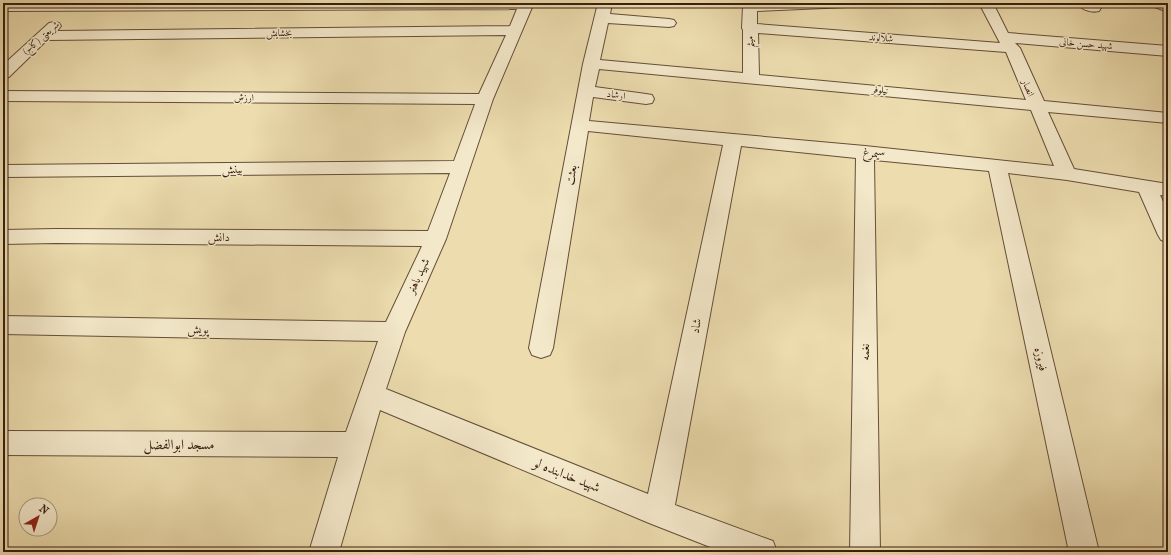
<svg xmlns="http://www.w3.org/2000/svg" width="1171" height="555" font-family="'IM FELL French Canon',Amiri,serif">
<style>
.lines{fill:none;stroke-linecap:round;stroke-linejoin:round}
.minor-casing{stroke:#654e38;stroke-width:2}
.minor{fill:#f3e8ca;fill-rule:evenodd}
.labels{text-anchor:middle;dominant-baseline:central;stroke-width:3;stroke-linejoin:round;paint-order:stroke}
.far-street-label{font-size:10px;fill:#381f10;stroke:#f3e8ca}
.street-label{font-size:12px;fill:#381f10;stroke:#f3e8ca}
.near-street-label{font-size:14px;fill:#381f10;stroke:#f3e8ca}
</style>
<rect width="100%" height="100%" fill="#ecdcae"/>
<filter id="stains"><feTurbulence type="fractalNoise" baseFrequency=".005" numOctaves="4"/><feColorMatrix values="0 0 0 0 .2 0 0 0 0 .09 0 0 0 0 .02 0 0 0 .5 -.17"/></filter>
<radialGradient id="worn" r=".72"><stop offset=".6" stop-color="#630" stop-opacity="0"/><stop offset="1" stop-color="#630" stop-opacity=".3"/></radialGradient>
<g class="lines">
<g class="minor-casing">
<g id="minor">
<path d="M 3,3 L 532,3 L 533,5 L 493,99 L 446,239 L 405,332 L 386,389 L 648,494 L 723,145 L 588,131 L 553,348 L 550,355 L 541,358 L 532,355 L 529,348 L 583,64 L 598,3 L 612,3 L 610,14 L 669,19 L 674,20 L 676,23 L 674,26 L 669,27 L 608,23 L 600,60 L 743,73 L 743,30 L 742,28 L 743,6 L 745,3 L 854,3 L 852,6 L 847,7 L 757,11 L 757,24 L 1000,43 L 979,3 L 993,3 L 1008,33 L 1168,46 L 1168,56 L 1015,43 L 1020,48 L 1044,101 L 1168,113 L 1168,123 L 1048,112 L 1074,169 L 1168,184 L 1168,196 L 1160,195 L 1168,213 L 1168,242 L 1161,240 L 1158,235 L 1139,192 L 1067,180 L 1008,173 L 1099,552 L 1069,552 L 989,171 L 874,160 L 880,552 L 850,552 L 856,158 L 741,146 L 675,505 L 773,541 L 777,552 L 723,552 L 649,523 L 380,410 L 339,552 L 309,552 L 338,457 L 3,455 L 3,431 L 346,432 L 378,341 L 3,334 L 3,316 L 386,322 L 422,246 L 56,243 L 3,244 L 3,230 L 56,229 L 428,231 L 450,173 L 3,177 L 3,165 L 454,161 L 475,104 L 3,101 L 3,91 L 479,94 L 506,35 L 47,40 L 9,77 L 3,79 L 3,65 L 49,23 L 54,22 L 59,23 L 61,26 L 57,31 L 510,26 L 517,9 L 3,11 ZM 758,33 L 1006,52 L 1026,100 L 759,75 ZM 599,69 L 1031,110 L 1054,166 L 865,146 L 589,121 L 593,97 L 646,104 L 652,103 L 654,99 L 652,95 L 646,94 L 595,87 Z"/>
<path d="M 1077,3 L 1095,3 L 1101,8 L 1099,11 C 1091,13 1082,10 1077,3 Z"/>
<polygon points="1150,3 1168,3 1168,12 1152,6"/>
</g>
</g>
<use href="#minor" class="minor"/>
</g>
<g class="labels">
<g class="far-street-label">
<text transform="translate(279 33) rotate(-1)">بخشایش</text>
<text transform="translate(41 38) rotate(-42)">شریعتی (کاج)</text>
<text transform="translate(881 38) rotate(4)">شلالوند</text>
<text transform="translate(750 42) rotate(-92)">میثم</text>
<text transform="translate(1086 44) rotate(5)">شهید حسن خانی</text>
<text transform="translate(1028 88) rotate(67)">انصار</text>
<text transform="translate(880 90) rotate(5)">نیلوفر</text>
<text transform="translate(616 95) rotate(8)">ارشاد</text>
<text x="244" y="98">ارزش</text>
</g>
<g class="street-label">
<text transform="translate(874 153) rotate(6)">سیمرغ</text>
<text transform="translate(232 169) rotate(-1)">بینش</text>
<text transform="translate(571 175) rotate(-80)">بعثت</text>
<text transform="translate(219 237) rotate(1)">دانش</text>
<text transform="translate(418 276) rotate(-65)">شهید باهنر</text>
<text transform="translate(696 326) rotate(-79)">شاد</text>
<text transform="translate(198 329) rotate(1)">پویش</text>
<text transform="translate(865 352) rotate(-90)">نغمه</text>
<text transform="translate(1041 359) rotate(77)">فیروزه</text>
</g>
<g class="near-street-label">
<text x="179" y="444">مسجد ابوالفضل</text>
<text transform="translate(567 475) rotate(22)">شهید خدابنده لو</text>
</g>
</g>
<rect width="1171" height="555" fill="none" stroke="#ecdcae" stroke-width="16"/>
<rect x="4" y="4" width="1163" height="547" fill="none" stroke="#381f10" stroke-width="2"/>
<rect x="8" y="8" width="1155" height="539" fill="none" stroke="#381f10"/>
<g transform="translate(38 517) rotate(39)"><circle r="19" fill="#f3e8ca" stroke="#a89880"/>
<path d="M0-3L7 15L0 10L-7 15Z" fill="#8f2418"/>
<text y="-6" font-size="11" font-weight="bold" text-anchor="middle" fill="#381f10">N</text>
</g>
<rect width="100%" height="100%" filter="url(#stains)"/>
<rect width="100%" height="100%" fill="url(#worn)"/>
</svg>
